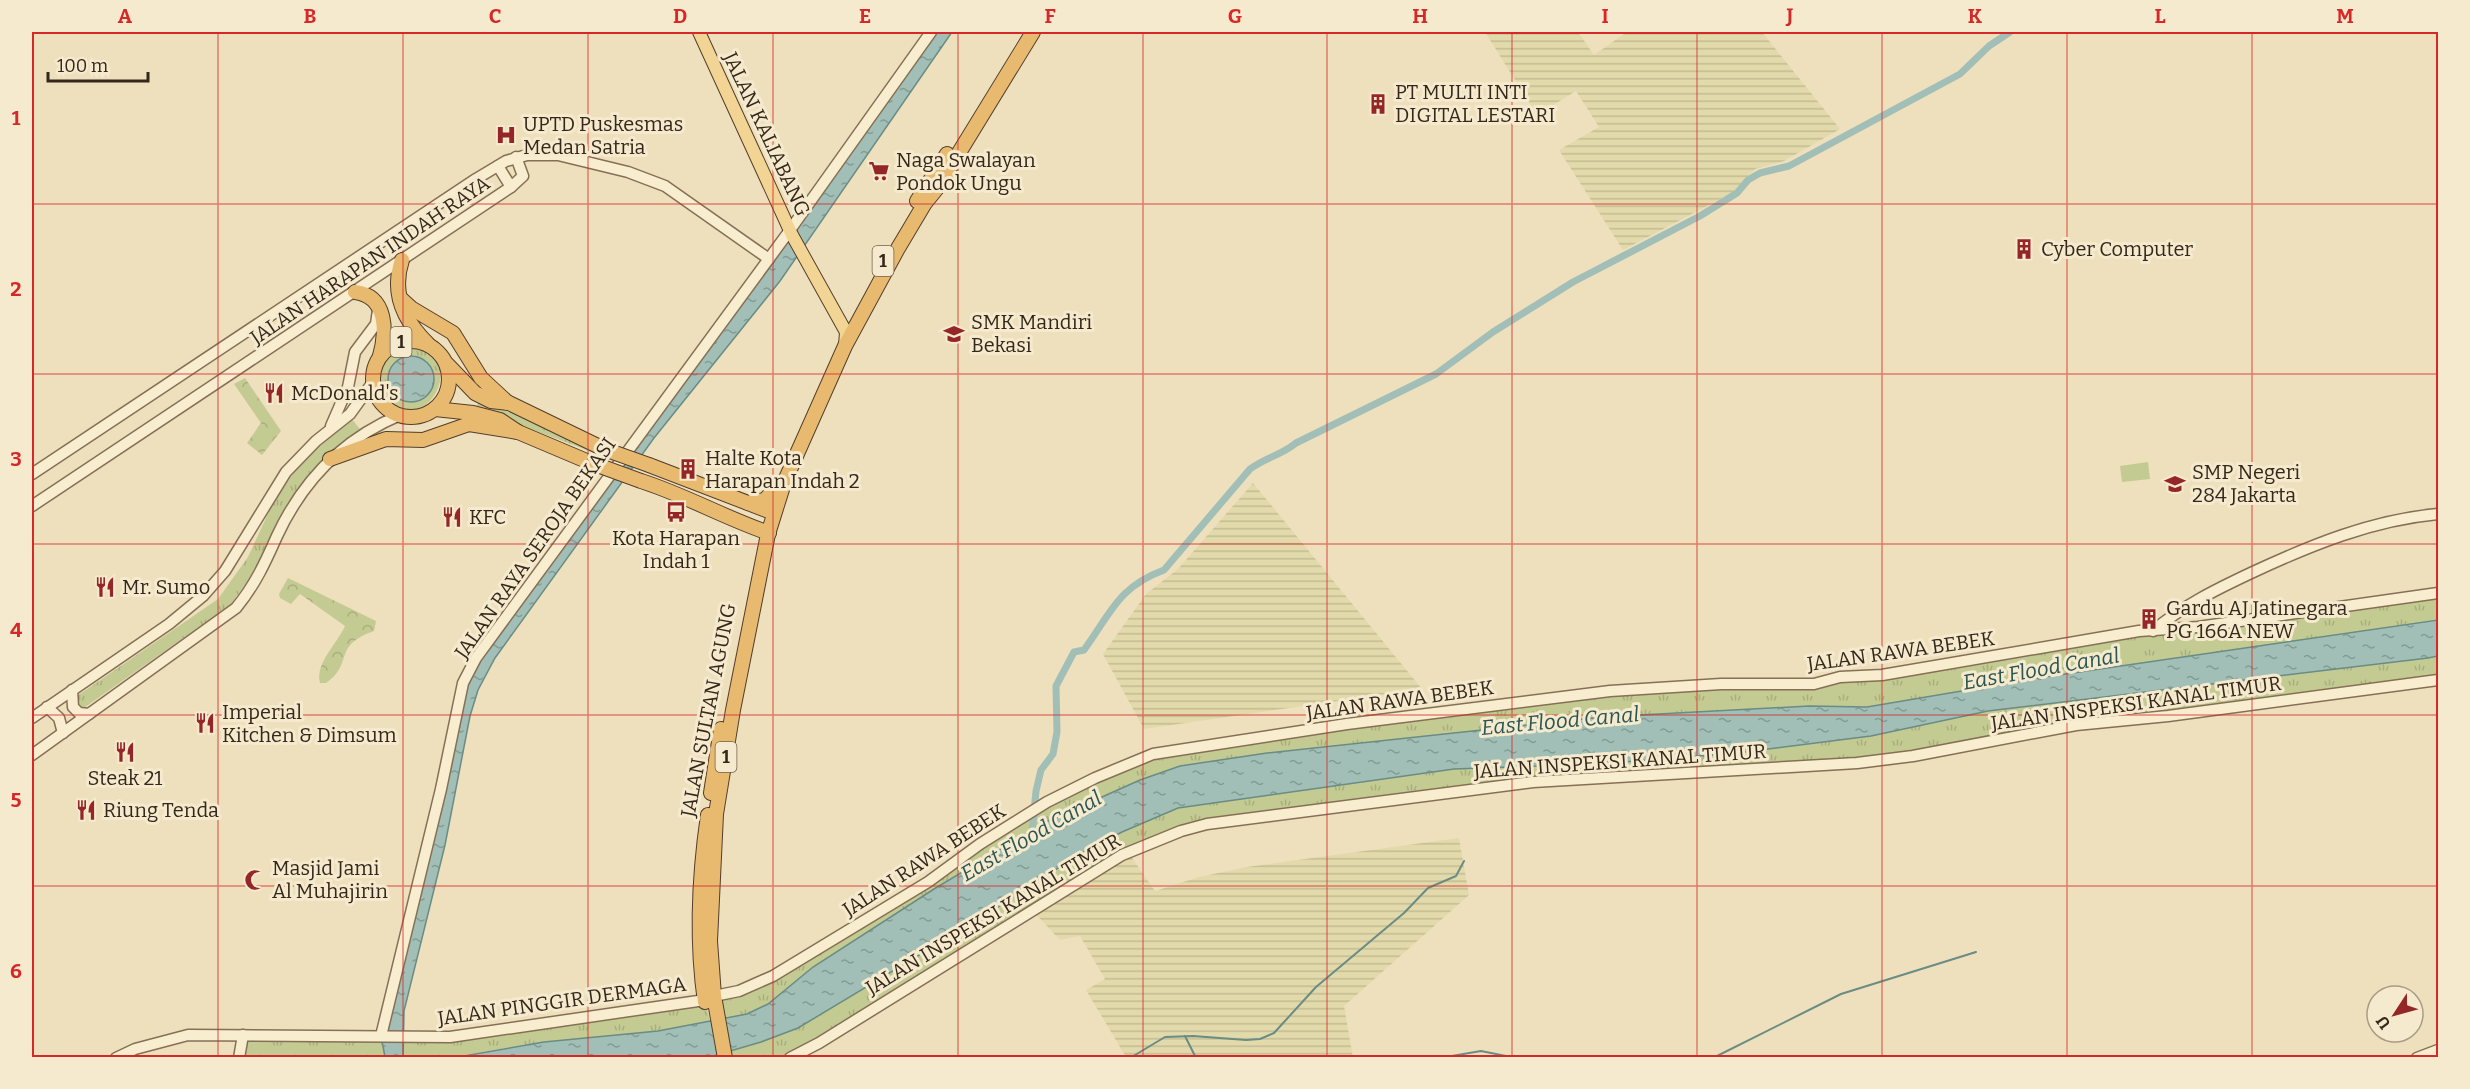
<svg xmlns="http://www.w3.org/2000/svg" width="2470" height="1089" font-family="Bitter,serif">
<style>
.farmland{fill:url(#farmland-rules)}
.grass{fill:url(#grass-tufts);fill-rule:evenodd}
.park{fill:url(#park-crowns)}
.pitch{fill:#c4cb92}
.water{fill:url(#water-ripples);stroke:#698c84;stroke-width:1.5}
.lines{fill:none;stroke-linecap:round;stroke-linejoin:round}
.stream{stroke:#698c84;stroke-width:2}
.canal{stroke:#a1bfb6;stroke-width:7}
.tertiary-casing{stroke:#857056;stroke-width:13}
.primary-casing{stroke:#533e2b;stroke-width:14}
.trunk-casing{stroke:#533e2b;stroke-width:16}
.tertiary{stroke:#f9edd0;stroke-width:10}
.primary{stroke:#f2d594;stroke-width:12}
.trunk{stroke:#e8ba70;stroke-width:14}
.trunk-bridge-casing{stroke:#533e2b;stroke-width:16;stroke-linecap:butt}
.trunk-bridge{stroke:#e8ba70;stroke-width:14}
.grid{fill:none;stroke:#d62828;stroke-width:1.5;stroke-opacity:0.55}
.labels{text-anchor:middle;dominant-baseline:central;stroke-width:6;stroke-linejoin:round;paint-order:stroke}
.shield{fill:#f5eacd;stroke:#6f6250;stroke-width:1.5}
.shield-label{font-size:18px;font-weight:bold;fill:#35281b}
.poi-label{font-size:20px;fill:#35281b;stroke:#f5eacd;text-anchor:start}
.street-label{font-size:20px;fill:#35281b;stroke:#f5eacd}
.water-label{font-size:21px;font-style:italic;fill:#2a5552;stroke:#f5eacd}
.neatline{fill:none;stroke:#d62828;stroke-width:2}
.grid-label{font-size:20px;text-anchor:middle;font-weight:bold;fill:#d62828}
</style>
<defs>
<pattern id="farmland-rules" width="6" height="5" patternUnits="userSpaceOnUse" patternTransform="scale(1.5)"><rect width="6" height="5" fill="#e3daab"/><path d="M0 2.5h6" fill="none" stroke="#c3bb93"/></pattern>
<pattern id="grass-tufts" width="24" height="20" patternUnits="userSpaceOnUse" patternTransform="scale(1.5)"><rect width="24" height="20" fill="#c4cb92"/><path d="M3 7l-1-3M5 7V3M7 7l1-3M15 17l-1-3M17 17v-4M19 17l1-3" fill="none" stroke="#a9ae7d"/></pattern>
<pattern id="park-crowns" width="20" height="18" patternUnits="userSpaceOnUse" patternTransform="scale(1.5)"><rect width="20" height="18" fill="#c4cb92"/><path d="M2 6a3 3 0 1 1 6 0M12 15a3 3 0 1 1 6 0" fill="none" stroke="#a9ae7d"/></pattern>
<pattern id="water-ripples" width="26" height="14" patternUnits="userSpaceOnUse" patternTransform="scale(1.5)"><rect width="26" height="14" fill="#a1bfb6"/><path d="M2 4q2-2 4 0t4 0M15 11q2-2 4 0t4 0" fill="none" stroke="#849b93"/></pattern>
</defs>
<rect width="100%" height="100%" fill="#eedfbd"/>
<g class="farmland">
<polygon points="1485,32 1578,32 1594,55 1627,32 1762,32 1840,129 1784,161 1755,169 1732,193 1623,250 1559,150 1599,127 1576,91 1537,115"/>
<polygon points="1253,483 1422,689 1144,729 1103,654 1146,594 1178,569"/>
<polygon points="1459,838 1469,895 1344,1006 1353,1058 1126,1057 1086,990 1105,979 1080,936 1060,940 1032,910 1128,852 1155,891 1199,877 1247,867"/>
</g>
<g class="grass">
<path d="M 406,348 C 475,349 426,443 388,399 C 371,379 385,355 406,348 ZM 414,355 L 427,361 L 398,398 L 389,387 Z"/>
<polygon points="479,400 614,454 610,459 476,408"/>
<polygon points="351,418 360,429 306,478 293,498 258,567 230,605 81,710 75,700 77,696 218,599 248,557 272,505 299,465"/>
<polygon points="2438,593 2438,620 1867,707 1809,706 1607,717 1263,754 1180,766 1140,780 1045,822 934,889 813,967 768,1004 747,1014 725,1018 714,996 757,985 1047,802 1153,754 1578,695 1814,684 2139,631"/>
<polygon points="2438,655 2438,680 2154,717 1913,756 1602,776 1207,824 1128,852 790,1058 725,1057 724,1054 761,1042 883,978 1078,855 1122,832 1178,808 1454,769 1737,753 1871,736 1988,711"/>
<polygon points="705,1000 710,1021 658,1031 544,1042 452,1057 244,1057 243,1035 450,1037"/>
</g>
<g class="park">
<polygon points="245,378 281,431 262,455 247,443 261,423 234,384"/>
<path d="M 288,578 L 376,621 L 374,631 C 331,646 355,663 326,683 L 320,683 C 315,663 337,644 345,626 L 300,594 L 291,604 L 280,598 L 279,594 Z"/>
</g>
<polygon class="pitch" points="2148,462 2150,479 2122,482 2120,466"/>
<g class="water">
<polygon points="930,32 952,32 780,281 654,438 495,658 478,690 470,716 445,845 404,1011 403,1057 385,1057 381,1036 463,683"/>
<circle cx="411" cy="379" r="23"/>
<polygon points="2438,620 2438,656 2428,658 1988,711 1871,736 1737,753 1598,764 1454,769 1178,808 1122,832 1078,855 981,918 798,1028 761,1042 710,1057 452,1058 544,1042 658,1031 747,1014 768,1004 813,967 934,889 1046,822 1140,780 1180,766 1267,753 1602,717 1809,706 1867,707 2038,678"/>
</g>
<g class="lines">
<g class="stream">
<polyline points="1185,1036 1196,1058"/>
<polyline points="1130,1058 1165,1037 1193,1036 1246,1040 1260,1039 1274,1033 1316,987 1404,913 1428,888 1456,876 1464,861"/>
<polyline points="1440,1058 1481,1051 1516,1058"/>
<polyline points="1713,1058 1841,994 1976,952"/>
</g>
<path class="canal" d="M 1032,832 L 1036,791 L 1041,770 L 1053,754 L 1057,732 L 1056,686 L 1074,652 L 1084,650 C 1111,613 1118,587 1164,570 L 1250,469 C 1266,457 1280,456 1296,443 L 1436,374 L 1493,332 L 1573,282 L 1700,216 L 1737,193 L 1748,180 L 1760,173 L 1789,166 L 1960,74 L 1989,46 L 2010,32"/>
<g class="tertiary-casing">
<g id="tertiary">
<polyline points="498,166 511,187"/>
<polyline points="331,426 348,387 355,352 376,324 378,310"/>
<polyline points="32,474 476,179 506,161 527,155 558,155 628,172 665,186 769,259"/>
<polyline points="32,506 511,187 523,176 516,157"/>
<path d="M 2153,631 C 2182,606 2217,589 2251,573 C 2311,545 2372,520 2438,514"/>
<polyline points="72,690 73,707 79,713 89,714"/>
<polyline points="47,707 59,718 63,733"/>
<polyline points="32,718 169,624 203,596 225,571 286,472 316,441 350,414 373,382"/>
<path d="M 32,755 L 236,608 C 255,585 265,563 277,536 C 303,480 343,439 400,415"/>
<polyline points="714,996 739,991 773,976 928,882 980,844 1047,802 1095,778 1153,754 1347,724 1610,691 1721,684 1814,684 1840,677 1882,675 2139,631 2198,627 2438,593"/>
<polyline points="381,1036 441,789 463,683 476,658 790,230 931,32"/>
<polyline points="116,1058 135,1049 188,1035 450,1037 705,1000"/>
<polyline points="239,1058 243,1035"/>
<polyline points="790,1058 819,1043 1122,855 1181,831 1207,824 1533,782 1857,763 1913,756 2076,725 2168,716 2438,680"/>
<polyline points="2417,1058 2438,1050"/>
</g>
</g>
<g class="primary-casing">
<polyline id="primary" points="699,32 792,235 846,332 845,346"/>
</g>
<g class="trunk-casing">
<g id="trunk">
<polyline points="917,201 947,154"/>
<path d="M 402,260 C 391,293 404,321 428,344"/>
<path d="M 355,292 C 387,296 387,331 380,356"/>
<polyline points="400,298 411,308 453,333 481,378 508,403"/>
<circle cx="411" cy="379" r="38"/>
<polyline points="447,364 475,393 491,401 509,403 604,449"/>
<polyline points="435,409 473,413 500,420 518,432 589,462"/>
<polyline points="330,459 386,439 423,440 469,424 518,432"/>
<polyline points="649,465 774,513"/>
<path d="M 641,481 C 685,495 725,518 769,533"/>
<polyline points="748,503 765,500 773,491"/>
<polyline points="711,793 721,729"/>
<path d="M 705,1002 C 696,940 699,877 708,815"/>
<polyline points="725,1058 714,996 710,941 716,814 733,710 768,534 784,483 845,346 897,250 925,203 938,187 1033,32"/>
</g>
</g>
<use href="#tertiary" class="tertiary"/>
<use href="#primary" class="primary"/>
<use href="#trunk" class="trunk"/>
<g class="trunk-bridge-casing">
<g id="trunk-bridge">
<polyline points="604,449 649,465"/>
<polyline points="589,462 641,481"/>
</g>
</g>
<use href="#trunk-bridge" class="trunk-bridge"/>
</g>
<path class="grid" d="M 218,32 L 218,1058M 403,32 L 403,1058M 588,32 L 588,1058M 773,32 L 773,1058M 958,32 L 958,1058M 1143,32 L 1143,1058M 1327,32 L 1327,1058M 1512,32 L 1512,1058M 1697,32 L 1697,1058M 1882,32 L 1882,1058M 2067,32 L 2067,1058M 2252,32 L 2252,1058M 32,204 L 2438,204M 32,374 L 2438,374M 32,544 L 2438,544M 32,715 L 2438,715M 32,886 L 2438,886"/>
<defs>
<g id="building-bare" transform="scale(1.62)"><path d="M-4-6H4V6H1V3H-1V6H-4ZM-2.5-4.3h1.7v1.8h-1.7ZM.8-4.3h1.7v1.8H.8ZM-2.5-1h1.7V.8h-1.7ZM.8-1h1.7V.8H.8Z" fill="#952627" stroke="#f5eacd" stroke-width="2.5" paint-order="stroke"/></g>
<g id="hospital-bare" transform="scale(1.62)"><path d="M-5-5h3v3.5h4V-5h3V5h-3V1.5h-4V5h-3Z" fill="#952627" stroke="#f5eacd" stroke-width="2.5" paint-order="stroke"/></g>
<g id="supermarket-bare" transform="scale(1.62)"><path d="M-6-5.5h2.5l.6 2H6L4.5 2H-2.5L-4.4-4H-6ZM-1.5 3.2a1.3 1.3 0 1 0 .1 0ZM3 3.2a1.3 1.3 0 1 0 .1 0Z" fill="#952627" stroke="#f5eacd" stroke-width="2.5" paint-order="stroke"/></g>
<g id="school-bare" transform="scale(1.62)"><path d="M0-5L7-2L0 1L-7-2ZM-4 1L0 2.5L4 1V4Q0 6-4 4Z" fill="#952627" stroke="#f5eacd" stroke-width="2.5" paint-order="stroke"/></g>
<g id="restaurant-bare" transform="scale(1.62)"><path d="M-5-6h1v4h1v-4h1v4h1v-4h1v5L-1.5 .5V6h-2V.5L-5-1ZM5-6V6H3V1.5H1.5Q1.5-4 5-6Z" fill="#952627" stroke="#f5eacd" stroke-width="2.5" paint-order="stroke"/></g>
<g id="bus-bare" transform="scale(1.62)"><path d="M-5-6H5V4H4V6H2V4H-2V6H-4V4H-5ZM-3.5-4V0h7V-4ZM-3.5 1.2v1.5H-2V1.2ZM2 1.2v1.5H3.5V1.2Z" fill="#952627" stroke="#f5eacd" stroke-width="2.5" paint-order="stroke"/></g>
<g id="mosque-bare" transform="scale(1.62)"><path d="M3.5-4.9A6 6 0 1 0 3.5 4.9A5 5 0 1 1 3.5-4.9Z" fill="#952627" stroke="#f5eacd" stroke-width="2.5" paint-order="stroke"/></g>
</defs>
<g fill-rule="evenodd">
<use href="#building-bare" x="1378" y="104"/>
<use href="#hospital-bare" x="506" y="135"/>
<use href="#supermarket-bare" x="879" y="171"/>
<use href="#building-bare" x="2024" y="249"/>
<use href="#school-bare" x="954" y="334"/>
<use href="#restaurant-bare" x="274" y="393"/>
<use href="#building-bare" x="688" y="469"/>
<use href="#school-bare" x="2175" y="484"/>
<use href="#bus-bare" x="676" y="512"/>
<use href="#restaurant-bare" x="452" y="517"/>
<use href="#restaurant-bare" x="105" y="587"/>
<use href="#building-bare" x="2149" y="619"/>
<use href="#restaurant-bare" x="205" y="723"/>
<use href="#restaurant-bare" x="125" y="752"/>
<use href="#restaurant-bare" x="86" y="810"/>
<use href="#mosque-bare" x="255" y="880"/>
</g>
<g class="labels">
<g class="shield">
<rect x="872.5" y="246" width="21" height="30" rx="4.5"/>
<rect x="390.5" y="327" width="21" height="30" rx="4.5"/>
<rect x="715.5" y="742" width="21" height="30" rx="4.5"/>
</g>
<g class="shield-label">
<text x="883" y="261">1</text>
<text x="401" y="342">1</text>
<text x="726" y="757">1</text>
</g>
<g class="poi-label">
<text x="1395" y="92">PT MULTI INTI<tspan x="1395" dy="23">DIGITAL LESTARI</tspan></text>
<text x="523" y="124">UPTD Puskesmas<tspan x="523" dy="23">Medan Satria</tspan></text>
<text x="896" y="160">Naga Swalayan<tspan x="896" dy="23">Pondok Ungu</tspan></text>
<text x="2041" y="249">Cyber Computer</text>
<text x="971" y="322">SMK Mandiri<tspan x="971" dy="23">Bekasi</tspan></text>
<text x="291" y="393">McDonald's</text>
<text x="705" y="458">Halte Kota<tspan x="705" dy="23">Harapan Indah 2</tspan></text>
<text x="2192" y="472">SMP Negeri<tspan x="2192" dy="23">284 Jakarta</tspan></text>
<text x="469" y="517">KFC</text>
<text x="676" y="538" text-anchor="middle">Kota Harapan<tspan x="676" dy="23">Indah 1</tspan></text>
<text x="122" y="587">Mr. Sumo</text>
<text x="2166" y="608">Gardu AJ Jatinegara<tspan x="2166" dy="23">PG 166A NEW</tspan></text>
<text x="222" y="712">Imperial<tspan x="222" dy="23">Kitchen &amp; Dimsum</tspan></text>
<text x="125" y="778" text-anchor="middle">Steak 21</text>
<text x="103" y="810">Riung Tenda</text>
<text x="272" y="868">Masjid Jami<tspan x="272" dy="23">Al Muhajirin</tspan></text>
</g>
<g class="street-label">
<text transform="translate(767 134) rotate(65)">JALAN KALIABANG</text>
<text transform="translate(370 260) rotate(-34)">JALAN HARAPAN INDAH RAYA</text>
<text transform="translate(535 548) rotate(-55)">JALAN RAYA SEROJA BEKASI</text>
<text transform="translate(1901 651) rotate(-8)">JALAN RAWA BEBEK</text>
<text transform="translate(1400 700) rotate(-8)">JALAN RAWA BEBEK</text>
<text transform="translate(2136 703) rotate(-8)">JALAN INSPEKSI KANAL TIMUR</text>
<text transform="translate(708 710) rotate(-79)">JALAN SULTAN AGUNG</text>
<text transform="translate(1620 761) rotate(-4)">JALAN INSPEKSI KANAL TIMUR</text>
<text transform="translate(924 860) rotate(-33)">JALAN RAWA BEBEK</text>
<text transform="translate(993 914) rotate(-31)">JALAN INSPEKSI KANAL TIMUR</text>
<text transform="translate(562 1001) rotate(-8)">JALAN PINGGIR DERMAGA</text>
</g>
<g class="water-label">
<text transform="translate(2041 669) rotate(-10)">East Flood Canal</text>
<text transform="translate(1560 721) rotate(-5)">East Flood Canal</text>
<text transform="translate(1031 836) rotate(-30)">East Flood Canal</text>
</g>
</g>
<rect width="2470" height="1089" fill="none" stroke="#f5eacd" stroke-width="66"/>
<g transform="translate(2395 1014) rotate(234)"><circle r="28" fill="#f5eacd" stroke="#a89c86" stroke-width="1.5"/>
<path d="M0-4.5L10 22L0 15L-10 22Z" fill="#952627"/>
<text y="-9" font-size="16" font-weight="bold" text-anchor="middle" fill="#35281b">U</text>
</g>
<path d="M48 72v9h100v-9" fill="none" stroke="#35281b" stroke-width="3"/>
<text x="57" y="72" font-size="18" fill="#35281b" stroke="#f5eacd" stroke-width="4.5" paint-order="stroke">100 m</text>
<rect x="33" y="33" width="2404" height="1023" class="neatline"/>
<g class="grid-label">
<text x="125" y="23">A</text>
<text x="310" y="23">B</text>
<text x="495" y="23">C</text>
<text x="680" y="23">D</text>
<text x="865" y="23">E</text>
<text x="1050" y="23">F</text>
<text x="1235" y="23">G</text>
<text x="1420" y="23">H</text>
<text x="1605" y="23">I</text>
<text x="1790" y="23">J</text>
<text x="1975" y="23">K</text>
<text x="2160" y="23">L</text>
<text x="2345" y="23">M</text>
<text x="16" y="125">1</text>
<text x="16" y="296">2</text>
<text x="16" y="466">3</text>
<text x="16" y="637">4</text>
<text x="16" y="807">5</text>
<text x="16" y="978">6</text>
</g>
</svg>
